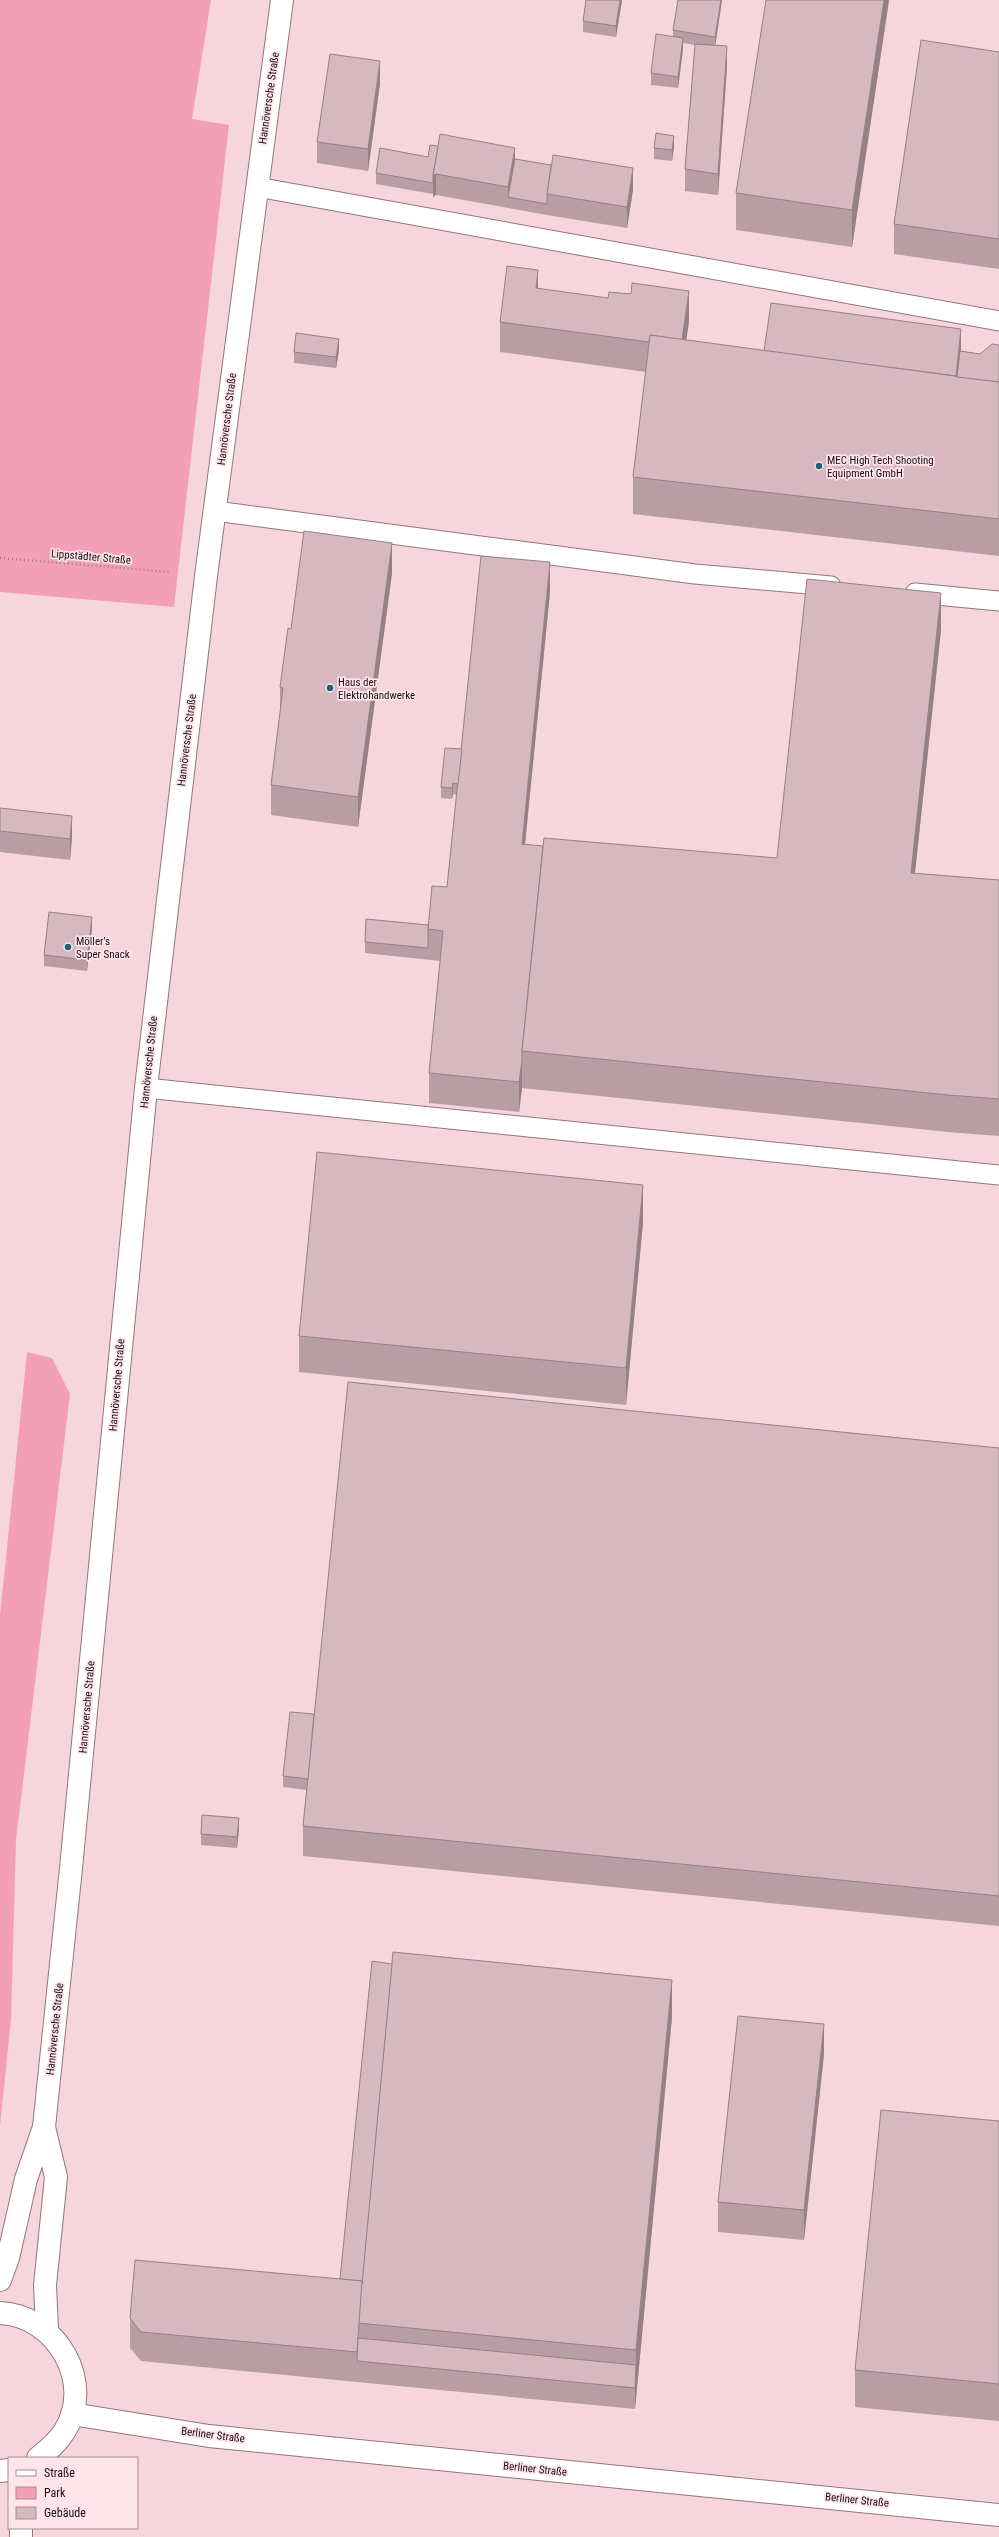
<svg xmlns="http://www.w3.org/2000/svg" width="999" height="2537" font-family="'Roboto Condensed',sans-serif">
<style>
.green{fill:#f49fb8}
.lines{fill:none;stroke-linecap:round;stroke-linejoin:round}
.lane-casing{stroke:#93767d;stroke-width:21}
.street-casing{stroke:#93767d;stroke-width:24}
.secondary-casing{stroke:#93767d;stroke-width:24}
.path{stroke:#988187;stroke-width:2.5;stroke-dasharray:1 3;stroke-linecap:butt}
.lane{stroke:#fff;stroke-width:19}
.street{stroke:#fff;stroke-width:22}
.secondary{stroke:#fff;stroke-width:22}
.wall{fill:#b99da5}
.shaded-wall{fill:#968086}
.building{fill:#d7b7c0;stroke:#968086}
.poi-dot{fill:#1f6175;stroke:#ffe4eb;stroke-width:1.5}
.labels{text-anchor:middle;dominant-baseline:central;stroke-width:3.5;stroke-linejoin:round;paint-order:stroke}
.street-label{font-size:11px;fill:#190f12;stroke:#ffe4eb}
.poi-label{font-size:11px;fill:#190f12;stroke:#ffe4eb;text-anchor:start}
</style>
<rect width="100%" height="100%" fill="#f6d5dd"/>
<g class="green">
<polygon points="0,0 211,0 192,119 229,125 174,607 0,592"/>
<polygon points="27,1352 52,1358 70,1394 16,1840 11,2019 0,2126 0,1616"/>
</g>
<g class="lines">
<g class="lane-casing">
<g id="lane">
<polyline points="257,187 999,321"/>
<polyline points="215,511 695,574 831,586"/>
<polyline points="915,593 999,601"/>
<polyline points="146,1088 999,1175"/>
</g>
</g>
<g class="street-casing">
<polyline id="street" points="72,2414 209,2436 999,2515"/>
</g>
<g class="secondary-casing">
<g id="secondary">
<polyline points="44,2127 56,2177 45,2285 47,2330"/>
<polyline points="0,2280 8,2258 26,2179 44,2127 71,1868 146,1088 206,576 282,0"/>
<path d="M 0,2313 C 56,2315 96,2383 64,2432 C 57,2443 48,2450 38,2458"/>
<polyline points="0,2471 9,2470"/>
<polyline points="21,2537 21,2528"/>
</g>
</g>
<polyline class="path" points="0,558 171,572"/>
<use href="#lane" class="lane"/>
<use href="#street" class="street"/>
<use href="#secondary" class="secondary"/>
</g>
<g class="wall">
<polygon points="586,0 622,0 616,37 583,32 583,21"/>
<polygon points="678,0 722,0 715,45 727,67 718,195 685,191 685,169 695,45 683,43 683,49 678,88 651,85 651,73 673,36 673,30"/>
<polygon points="766,0 889,0 852,247 736,230 736,193"/>
<polygon points="999,52 999,269 894,254 894,224"/>
<polygon points="380,83 368,171 317,163 317,142"/>
<polygon points="438,146 515,159 633,190 627,228 547,215 436,195 433,197 433,194 376,184 376,173 428,157"/>
<polygon points="674,147 672,161 654,159 654,148"/>
<polygon points="538,288 689,321 686,340 764,351 961,351 980,354 999,345 999,556 633,514 633,477 646,372 500,352 500,322"/>
<polygon points="339,350 336,368 294,363 294,352"/>
<polygon points="392,573 358,827 271,815 271,785 280,712 280,687 291,629"/>
<polygon points="550,592 525,844 543,846 777,858 941,630 915,873 999,880 999,1136 948,1132 522,1088 519,1112 429,1103 429,1073 440,961 365,953 365,942 428,925 447,887 457,795 453,794 452,799 441,798 441,787"/>
<polygon points="0,808 72,837 70,860 0,852"/>
<polygon points="92,928 87,971 44,966 44,955"/>
<polygon points="643,1222 626,1405 299,1372 299,1336"/>
<polygon points="999,1448 999,1926 303,1856 303,1826 307,1790 283,1787 283,1776 314,1714"/>
<polygon points="239,1829 237,1848 201,1845 201,1834"/>
<polygon points="672,2017 635,2409 141,2361 130,2348 130,2318 340,2279"/>
<polygon points="824,2054 804,2240 718,2232 718,2202"/>
<polygon points="999,2121 999,2421 855,2407 855,2370"/>
</g>
<g class="shaded-wall">
<polygon points="620,0 622,0 616,37 616,26"/>
<polygon points="721,0 722,0 715,48 715,37"/>
<polygon points="884,0 889,0 852,247 852,210"/>
<polygon points="683,38 683,49 678,88 678,77"/>
<polygon points="727,46 727,67 718,195 718,174"/>
<polygon points="380,61 380,83 368,171 368,149"/>
<polygon points="674,136 674,147 672,161 672,150"/>
<polygon points="515,148 515,170 508,197 508,187"/>
<polygon points="440,158 436,175 436,195 433,197 433,175"/>
<polygon points="633,168 633,190 627,228 627,207"/>
<polygon points="538,270 538,300 536,288"/>
<polygon points="689,291 689,321 681,377 681,347"/>
<polygon points="961,329 961,359 955,382"/>
<polygon points="339,339 339,350 336,368 336,357"/>
<polygon points="392,543 392,573 358,827 358,797"/>
<polygon points="550,562 550,592 522,874 522,844"/>
<polygon points="941,593 941,630 911,909 911,873"/>
<polygon points="453,783 453,794 452,799 452,788"/>
<polygon points="72,816 72,837 70,860 70,839"/>
<polygon points="92,917 92,928 87,971 87,960"/>
<polygon points="522,1061 522,1088 519,1112 519,1082"/>
<polygon points="643,1185 643,1222 626,1405 626,1368"/>
<polygon points="239,1818 239,1829 237,1848 237,1837"/>
<polygon points="672,1980 672,2017 635,2409 635,2388 636,2365 636,2350"/>
<polygon points="824,2024 824,2054 804,2240 804,2210"/>
</g>
<g class="building">
<polygon points="586,0 620,0 616,26 583,21"/>
<polygon points="678,0 721,0 715,37 673,30"/>
<polygon points="766,0 884,0 852,210 736,193"/>
<polygon points="656,34 683,38 678,77 651,73"/>
<polygon points="921,40 999,52 999,239 894,224"/>
<polygon points="695,44 727,46 718,174 685,169"/>
<polygon points="330,54 380,61 368,149 317,142"/>
<polygon points="656,133 674,136 672,150 654,148"/>
<polygon points="440,134 515,148 508,187 436,174 433,175"/>
<polygon points="430,145 438,146 433,175 433,183 376,173 380,148 428,157"/>
<polygon points="553,155 633,168 627,207 547,194"/>
<polygon points="515,159 551,165 547,194 547,204 508,197"/>
<polygon points="507,266 538,270 536,288 608,298 609,292 631,294 632,283 689,291 682,340 650,335 649,342 500,322"/>
<polygon points="771,303 961,329 956,376 764,351"/>
<polygon points="296,333 339,339 336,357 294,352"/>
<polygon points="650,335 999,382 999,519 633,477"/>
<polygon points="992,344 999,345 999,382 957,377 960,351 980,354"/>
<polygon points="304,531 392,543 358,797 271,785 283,688 280,687 288,628 291,629"/>
<polygon points="481,556 550,562 522,844 543,846 522,1051 522,1061 519,1082 429,1073 443,931 428,929 432,886 447,887"/>
<polygon points="807,579 941,593 911,873 999,880 999,1099 948,1095 522,1051 544,838 777,858"/>
<polygon points="445,748 462,749 458,784 453,783 452,788 441,787"/>
<polygon points="0,808 72,816 70,839 0,831"/>
<polygon points="49,912 92,917 87,960 44,955"/>
<polygon points="366,919 428,925 428,948 365,942"/>
<polygon points="317,1152 643,1185 626,1368 299,1336"/>
<polygon points="348,1382 999,1448 999,1896 303,1826"/>
<polygon points="290,1712 314,1714 308,1779 283,1776"/>
<polygon points="202,1815 239,1818 237,1837 201,1834"/>
<polygon points="393,1952 672,1980 636,2350 358,2323"/>
<polygon points="372,1961 392,1964 362,2284 362,2281 340,2279"/>
<polygon points="738,2016 824,2024 804,2210 718,2202"/>
<polygon points="881,2110 999,2121 999,2384 855,2370"/>
<polygon points="135,2260 362,2281 357,2352 141,2332 130,2318"/>
<polygon points="358,2338 636,2365 635,2388 357,2361"/>
</g>
<g class="poi-dot">
<circle cx="819" cy="466" r="4"/>
<circle cx="330" cy="688" r="4"/>
<circle cx="68" cy="947" r="4"/>
</g>
<g class="labels">
<g class="street-label">
<text transform="translate(269 98) rotate(-82)">Hannöversche Straße</text>
<text transform="translate(227 419) rotate(-83)">Hannöversche Straße</text>
<text transform="translate(91 557) rotate(5)">Lippstädter Straße</text>
<text transform="translate(187 740) rotate(-83)">Hannöversche Straße</text>
<text transform="translate(149 1062) rotate(-84)">Hannöversche Straße</text>
<text transform="translate(117 1385) rotate(-85)">Hannöversche Straße</text>
<text transform="translate(87 1707) rotate(-85)">Hannöversche Straße</text>
<text transform="translate(55 2029) rotate(-84)">Hannöversche Straße</text>
<text transform="translate(213 2435) rotate(7)">Berliner Straße</text>
<text transform="translate(535 2469) rotate(6)">Berliner Straße</text>
<text transform="translate(857 2500) rotate(6)">Berliner Straße</text>
</g>
<g class="poi-label">
<text x="827" y="460">MEC High Tech Shooting<tspan x="827" dy="13">Equipment GmbH</tspan></text>
<text x="338" y="682">Haus der<tspan x="338" dy="13">Elektrohandwerke</tspan></text>
<text x="76" y="941">Möller's<tspan x="76" dy="13">Super Snack</tspan></text>
</g>
</g>
<rect x="8" y="2457" width="130" height="72" fill="#ffe4eb" stroke="#a38f94"/>
<rect x="16" y="2470" width="20" height="6" fill="#ffffff" stroke="#a38f94"/>
<text x="44" y="2477" font-size="12" fill="#190f12">Straße</text>
<rect x="16" y="2487" width="20" height="12" fill="#f49fb8" stroke="#a38f94"/>
<text x="44" y="2497" font-size="12" fill="#190f12">Park</text>
<rect x="16" y="2507" width="20" height="12" fill="#d7b7c0" stroke="#a38f94"/>
<text x="44" y="2517" font-size="12" fill="#190f12">Gebäude</text>
</svg>
